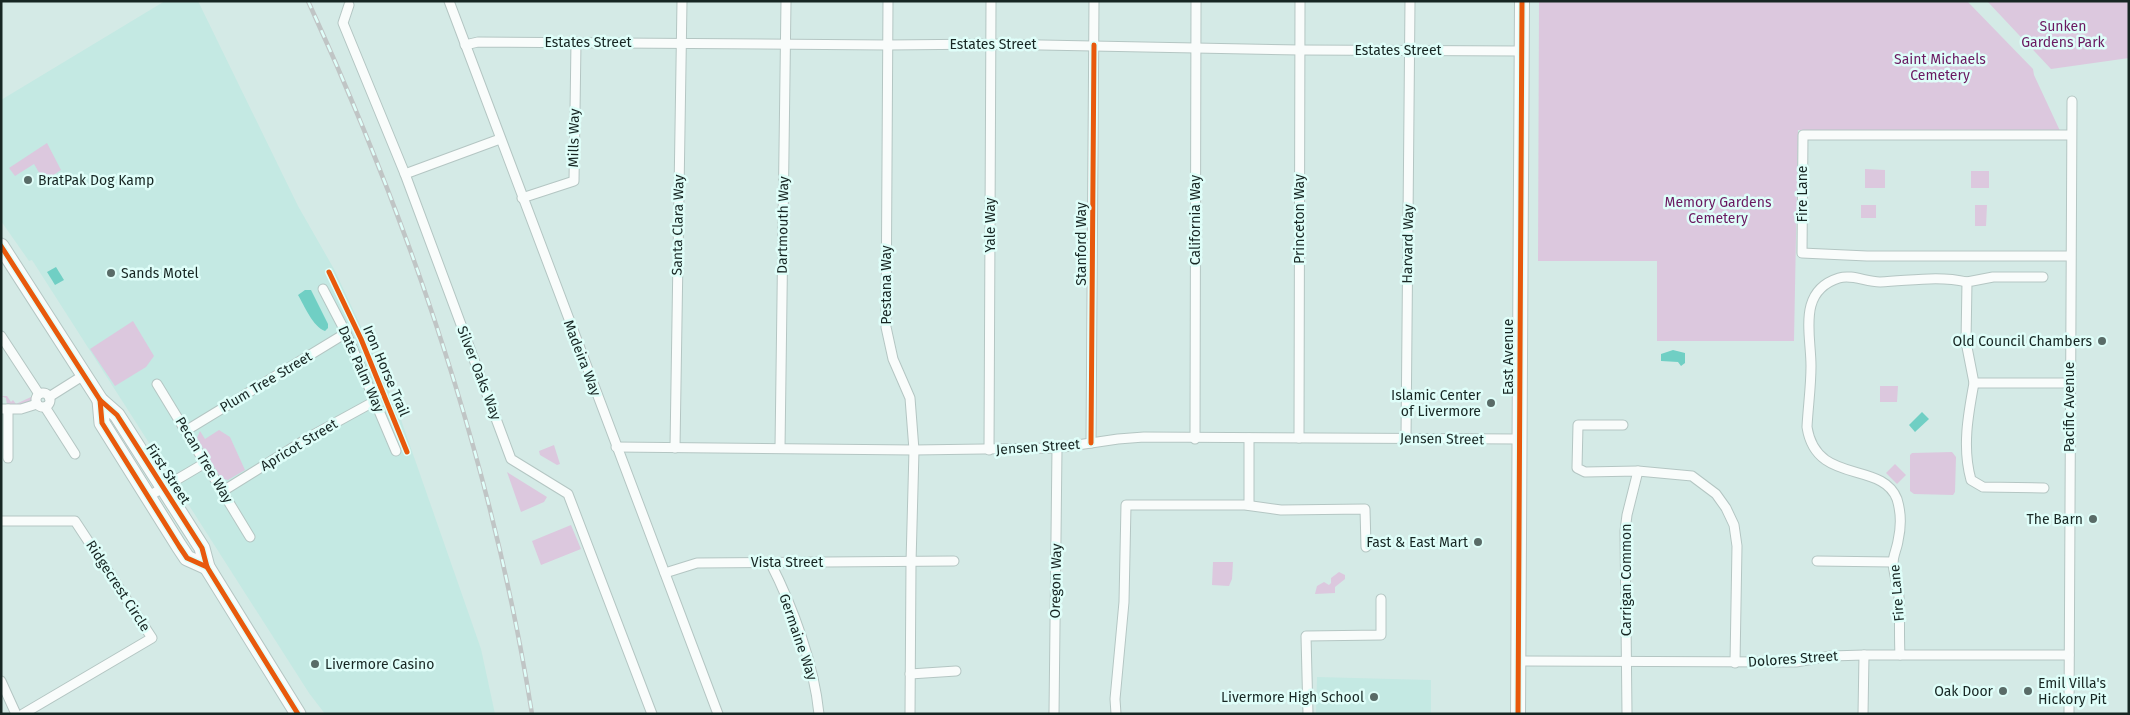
<svg xmlns="http://www.w3.org/2000/svg" width="2130" height="715" font-family="'Fira Sans',sans-serif">
<style>
.built{fill:#c4e9e3}
.green{fill:#dcc8de}
.water{fill:#70cfc4}
.lines{fill:none;stroke-linecap:round;stroke-linejoin:round}
.street-casing{stroke:#b4c6c3;stroke-width:11}
.secondary-casing{stroke:#b4c6c3;stroke-width:16}
.primary-casing{stroke:#b4c6c3;stroke-width:17}
.street{stroke:#f9fcfb;stroke-width:9}
.secondary{stroke:#f9fcfb;stroke-width:14}
.primary{stroke:#f9fcfb;stroke-width:15}
.rail-casing{stroke:#c0c5c5;stroke-width:4.5}
.rail{stroke:#dffef9;stroke-width:2.5;stroke-dasharray:8;stroke-linecap:butt}
.cycleway-casing{stroke:#dffef9;stroke-width:8}
.cycleway{stroke:#e8590c;stroke-width:5}
.poi-dot{fill:#596b67;stroke:#dffef9;stroke-width:2}
.labels{text-anchor:middle;dominant-baseline:central;stroke-width:5;stroke-linejoin:round;paint-order:stroke}
.park-label{font-size:14px;fill:#6a1860;stroke:#dffef9}
.street-label{font-size:14px;fill:#172623;stroke:#dffef9}
.poi-label{font-size:14px;fill:#172623;stroke:#dffef9;text-anchor:end}
</style>
<rect width="100%" height="100%" fill="#d4eae6"/>
<g class="built">
<polygon points="165,1 198,1 298,206 334,269 376,359 399,414 481,649 495,714 325,714 309,693 32,260 29,261 1,221 1,100"/>
<polygon points="1317,677 1431,680 1431,714 1316,714"/>
</g>
<g class="green">
<polygon points="1539,1 1967,1 2033,69 2034,75 2061,133 1798,130 1794,341 1657,341 1657,261 1538,261"/>
<polygon points="1987,1 2129,1 2129,58 2051,69"/>
<polygon points="47,143 61,170 44,181 34,164 15,176 9,168"/>
<polygon points="1865,169 1885,170 1885,188 1865,188"/>
<rect x="1971" y="171" width="18" height="17"/>
<rect x="1861" y="205" width="15" height="13"/>
<polygon points="1975,205 1987,205 1986,226 1975,226"/>
<polygon points="133,321 154,356 146,367 115,386 90,349"/>
<polygon points="1880,386 1898,386 1897,402 1880,402"/>
<polygon points="1,396 7,396 11,402 13,400 16,404 33,396 29,403 21,405 7,405 6,398"/>
<polygon points="219,430 230,437 245,470 228,480 221,478 197,438 200,431 205,439"/>
<polygon points="554,445 560,464 557,465 540,455 539,451"/>
<polygon points="1952,452 1956,457 1955,492 1953,495 1914,494 1910,491 1910,455 1912,453"/>
<polygon points="1895,464 1906,475 1897,484 1886,473"/>
<polygon points="507,472 547,497 544,502 521,512"/>
<polygon points="571,525 581,549 541,565 532,541"/>
<polygon points="1213,562 1233,562 1232,579 1229,586 1212,585"/>
<polygon points="1339,572 1345,575 1345,579 1335,587 1335,593 1315,594 1317,586 1324,582 1329,585 1331,583 1331,578"/>
</g>
<g class="water">
<polygon points="56,267 64,280 55,285 47,272"/>
<path d="M 305,290 L 311,290 L 328,324 L 328,328 L 325,331 C 313,327 304,305 298,295 Z"/>
<polygon points="1673,350 1685,353 1685,363 1681,366 1678,362 1661,361 1661,354"/>
<polygon points="1922,412 1929,419 1915,432 1909,425"/>
</g>
<g class="lines">
<g class="street-casing">
<g id="street">
<polyline points="449,1 718,714"/>
<polyline points="888,1 886,327 893,359 910,398 914,450 911,563 910,714"/>
<polyline points="349,5 343,23 405,174 511,459 568,494 652,714"/>
<polyline points="465,45 478,42 888,45 991,44 1300,50 1521,51"/>
<polyline points="405,174 500,139"/>
<polyline points="522,198 574,181 576,42"/>
<polyline points="2070,256 1867,256 1802,253 1803,135 2071,135"/>
<polyline points="2043,277 1993,277 1967,282 1966,342 1974,383 2070,383"/>
<polyline points="323,289 346,333 396,451"/>
<polyline points="1,336 39,394"/>
<path d="M 1974,383 C 1968,415 1962,448 1971,480 L 1983,487 L 2044,488"/>
<polyline points="157,384 250,537"/>
<circle cx="43" cy="400" r="7"/>
<polyline points="49,397 84,375"/>
<polyline points="45,407 75,454"/>
<polyline points="1,409 21,409 37,404"/>
<polyline points="8,409 8,458"/>
<polyline points="1623,425 1578,425 1577,468 1585,472 1638,471 1692,476 1716,494 1726,508 1734,525 1737,546 1735,663"/>
<polyline points="187,430 346,333"/>
<polyline points="1249,438 1249,505"/>
<polyline points="1299,438 1300,1"/>
<polyline points="1406,438 1410,1"/>
<polyline points="1195,439 1196,1"/>
<polyline points="1091,443 1094,1"/>
<polyline points="616,447 914,450 1057,448 1118,439 1144,437 1519,439"/>
<polyline points="675,448 682,1"/>
<polyline points="780,448 786,1"/>
<polyline points="989,450 991,1"/>
<polyline points="223,491 313,435 375,401"/>
<polyline points="149,496 205,463"/>
<polyline points="1,521 75,521 152,638 23,714"/>
<polyline points="1817,561 1893,562"/>
<path d="M 770,562 C 793,607 814,664 819,714"/>
<polyline points="665,573 697,563 954,561"/>
<path d="M 1900,655 C 1899,636 1900,617 1899,597 C 1898,586 1894,575 1893,563 C 1893,556 1897,548 1898,541 C 1901,528 1901,512 1897,499 C 1882,460 1816,486 1807,427 C 1808,407 1811,387 1811,366 C 1811,334 1797,291 1839,278 C 1852,274 1866,282 1880,282 C 1910,281 1937,275 1967,282"/>
<polyline points="1518,661 1796,662 1831,656 1864,655 2069,655"/>
<polyline points="910,674 956,671"/>
<polyline points="1,681 16,714"/>
<polyline points="1054,714 1057,448"/>
<polyline points="1116,714 1115,699 1124,602 1126,505 1245,505 1281,510 1365,509 1366,547"/>
<polyline points="1308,714 1306,636 1381,635 1381,599"/>
<polyline points="1627,714 1625,531 1627,515 1638,471"/>
<polyline points="1863,714 1864,655"/>
<polyline points="2069,714 2072,101"/>
</g>
</g>
<g class="secondary-casing">
<polyline id="secondary" points="1518,714 1522,1"/>
</g>
<g class="primary-casing">
<g id="primary">
<polyline points="1,246 100,400 117,415 202,548 207,567 298,714"/>
<polyline points="100,400 102,423 179,546 187,558 207,567"/>
</g>
</g>
<use href="#street" class="street"/>
<use href="#secondary" class="secondary"/>
<use href="#primary" class="primary"/>
<g class="rail-casing">
<path id="rail" d="M 308,1 C 412,228 493,467 532,714"/>
</g>
<use href="#rail" class="rail"/>
<g class="cycleway-casing">
<g id="cycleway">
<polyline points="1,246 100,400 117,415 202,548 207,567 298,714"/>
<polyline points="329,272 361,339 407,452"/>
<polyline points="100,400 102,423 179,546 187,558 207,567"/>
<polyline points="1091,443 1094,45"/>
<polyline points="1518,714 1522,1"/>
</g>
</g>
<use href="#cycleway" class="cycleway"/>
</g>
<g class="poi-dot">
<circle cx="28" cy="180" r="5"/>
<circle cx="111" cy="273" r="5"/>
<circle cx="2102" cy="341" r="5"/>
<circle cx="1491" cy="403" r="5"/>
<circle cx="2093" cy="519" r="5"/>
<circle cx="1478" cy="542" r="5"/>
<circle cx="315" cy="664" r="5"/>
<circle cx="2003" cy="691" r="5"/>
<circle cx="2028" cy="691" r="5"/>
<circle cx="1374" cy="697" r="5"/>
</g>
<g class="labels">
<g class="park-label">
<text x="2063" y="26">Sunken<tspan x="2063" dy="16">Gardens Park</tspan></text>
<text x="1940" y="59">Saint Michaels<tspan x="1940" dy="16">Cemetery</tspan></text>
<text x="1718" y="202">Memory Gardens<tspan x="1718" dy="16">Cemetery</tspan></text>
</g>
<g class="street-label">
<text x="588" y="42">Estates Street</text>
<text x="993" y="44">Estates Street</text>
<text x="1398" y="50">Estates Street</text>
<text transform="translate(574 138) rotate(-89)">Mills Way</text>
<text transform="translate(1802 194) rotate(-90)">Fire Lane</text>
<text transform="translate(1299 219) rotate(-90)">Princeton Way</text>
<text transform="translate(1195 220) rotate(-90)">California Way</text>
<text transform="translate(678 225) rotate(-89)">Santa Clara Way</text>
<text transform="translate(783 225) rotate(-89)">Dartmouth Way</text>
<text transform="translate(990 225) rotate(-90)">Yale Way</text>
<text transform="translate(1081 244) rotate(-90)">Stanford Way</text>
<text transform="translate(1408 244) rotate(-89)">Harvard Way</text>
<text transform="translate(886 285) rotate(-90)">Pestana Way</text>
<text transform="translate(1508 357) rotate(-90)">East Avenue</text>
<text transform="translate(582 358) rotate(69)">Madeira Way</text>
<text transform="translate(361 369) rotate(66)">Date Palm Way</text>
<text transform="translate(386 371) rotate(67)">Iron Horse Trail</text>
<text transform="translate(479 373) rotate(69)">Silver Oaks Way</text>
<text transform="translate(266 382) rotate(-31)">Plum Tree Street</text>
<text transform="translate(2069 407) rotate(-90)">Pacific Avenue</text>
<text transform="translate(1442 439) rotate(1)">Jensen Street</text>
<text transform="translate(299 445) rotate(-31)">Apricot Street</text>
<text transform="translate(1038 447) rotate(-4)">Jensen Street</text>
<text transform="translate(204 460) rotate(59)">Pecan Tree Way</text>
<text transform="translate(168 474) rotate(57)">First Street</text>
<text x="787" y="562">Vista Street</text>
<text transform="translate(1626 580) rotate(-90)">Carrigan Common</text>
<text transform="translate(1056 581) rotate(-89)">Oregon Way</text>
<text transform="translate(118 586) rotate(57)">Ridgecrest Circle</text>
<text transform="translate(1897 593) rotate(-95)">Fire Lane</text>
<text transform="translate(798 637) rotate(71)">Germaine Way</text>
<text transform="translate(1793 659) rotate(-4)">Dolores Street</text>
</g>
<g class="poi-label">
<text x="38" y="180" text-anchor="start">BratPak Dog Kamp</text>
<text x="121" y="273" text-anchor="start">Sands Motel</text>
<text x="2092" y="341">Old Council Chambers</text>
<text x="1481" y="395">Islamic Center<tspan x="1481" dy="16">of Livermore</tspan></text>
<text x="2083" y="519">The Barn</text>
<text x="1468" y="542">Fast &amp; East Mart</text>
<text x="325" y="664" text-anchor="start">Livermore Casino</text>
<text x="2038" y="683" text-anchor="start">Emil Villa's<tspan x="2038" dy="16">Hickory Pit</tspan></text>
<text x="1993" y="691">Oak Door</text>
<text x="1364" y="697">Livermore High School</text>
</g>
</g>
<rect width="2130" height="715" fill="none" stroke="#172623" stroke-width="5"/>
</svg>
